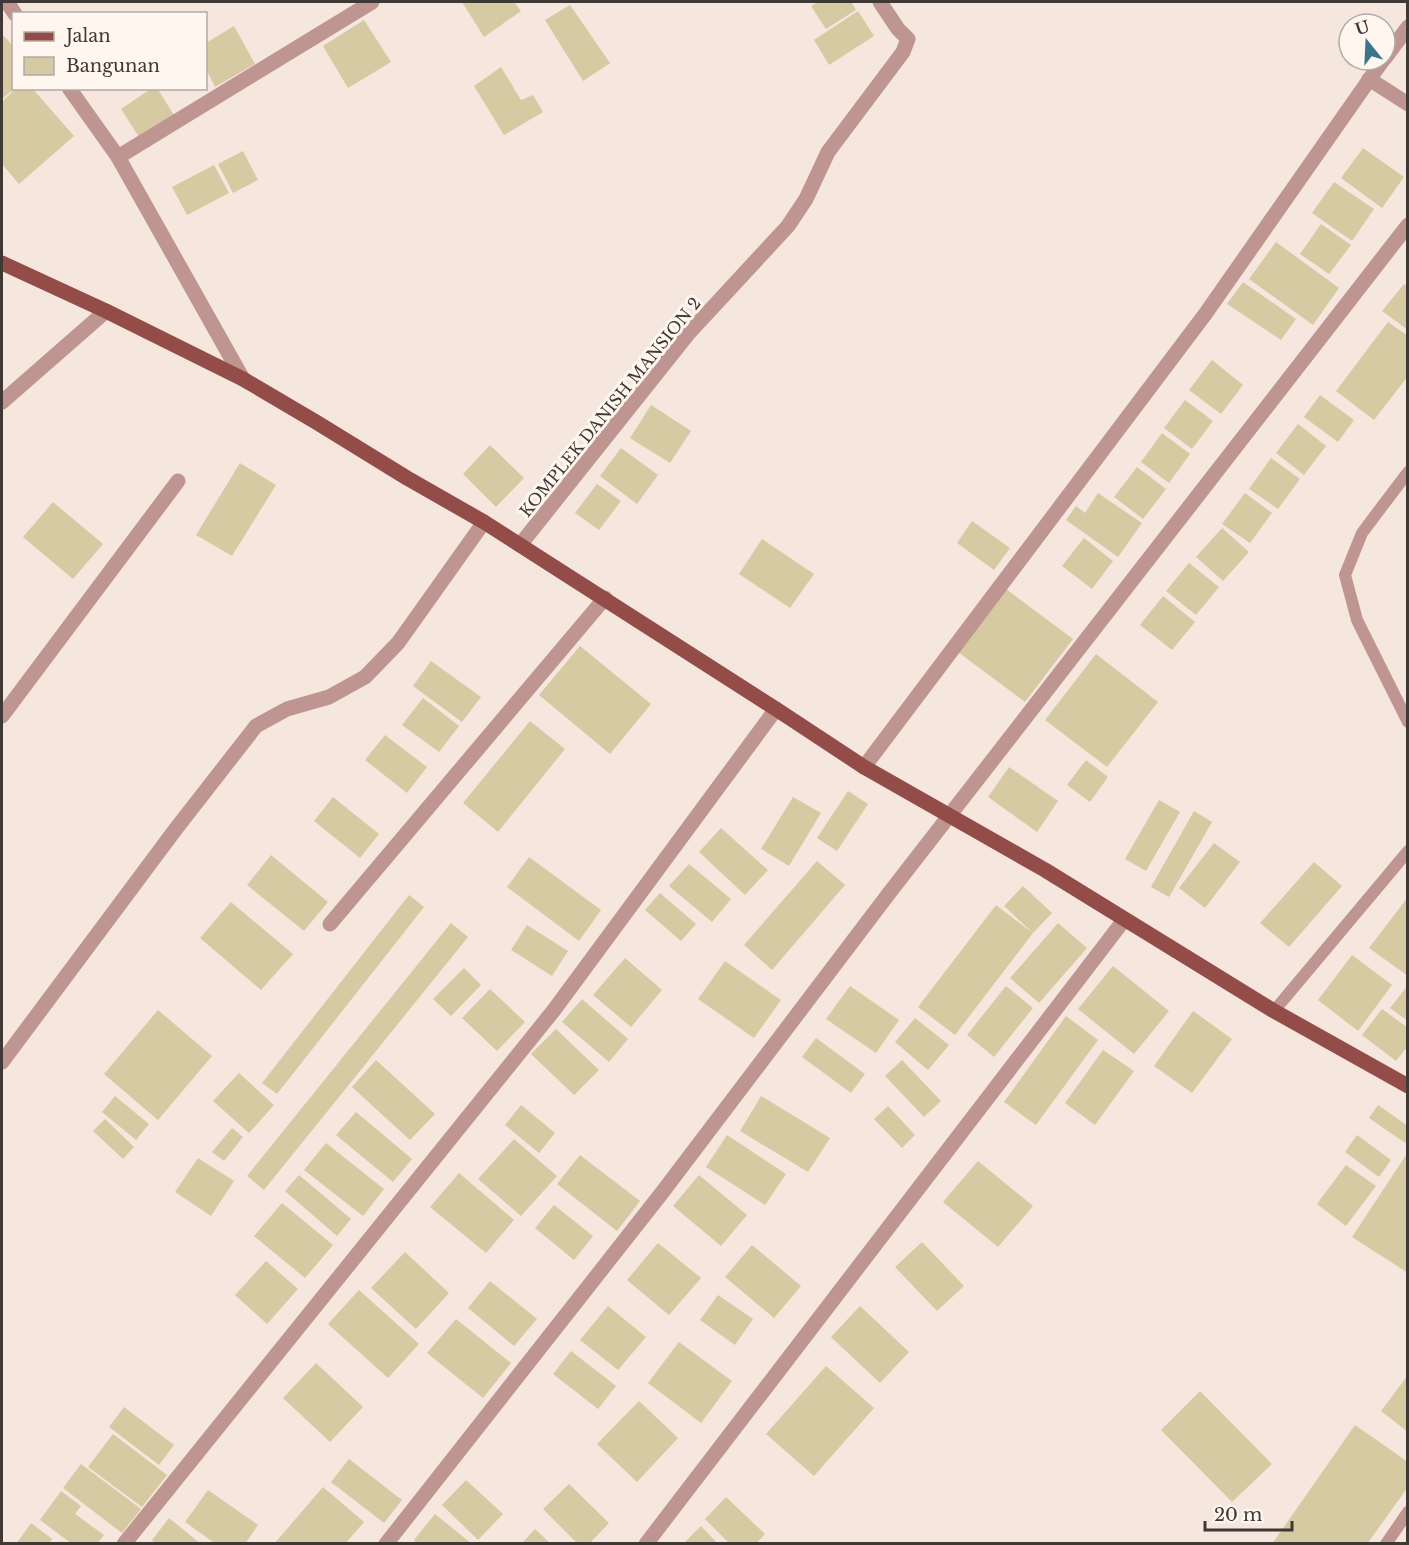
<svg xmlns="http://www.w3.org/2000/svg" width="1409" height="1545" font-family="'Libre Baskerville',serif">
<style>
.building{fill:#d6caa3}
.lines{fill:none;stroke-linecap:round;stroke-linejoin:round}
.service{stroke:#bf9591;stroke-width:12}
.minor{stroke:#bf9591;stroke-width:15}
.primary{stroke:#934c48;stroke-width:15}
.labels{text-anchor:middle;dominant-baseline:central;stroke-width:6;stroke-linejoin:round;paint-order:stroke}
.street-label{font-size:16px;fill:#3f3935;stroke:#fef6ef}
</style>
<rect width="100%" height="100%" fill="#f5e7dd"/>
<g class="building">
<polygon points="462,2 514,2 521,11 484,37"/>
<polygon points="818,2 851,2 856,10 826,29 811,6"/>
<polygon points="570,5 610,63 583,81 545,20"/>
<polygon points="858,11 874,36 829,65 814,40"/>
<polygon points="364,20 391,62 348,88 323,46"/>
<polygon points="234,26 255,64 215,87 206,69 206,43"/>
<polygon points="4,36 14,47 14,89 2,99 2,38"/>
<polygon points="501,67 521,100 533,95 543,112 504,135 474,86"/>
<polygon points="16,88 32,88 74,136 19,184 2,164 2,102"/>
<polygon points="152,88 157,88 174,115 139,137 121,109"/>
<polygon points="1363,148 1404,177 1382,208 1341,178"/>
<polygon points="243,151 258,180 233,193 218,164"/>
<polygon points="214,165 229,193 187,215 172,187"/>
<polygon points="1334,182 1374,209 1352,241 1312,213"/>
<polygon points="1321,224 1351,245 1329,274 1300,254"/>
<polygon points="1276,242 1339,288 1313,325 1249,279"/>
<polygon points="1243,282 1296,319 1281,340 1227,304"/>
<polygon points="1404,284 1408,287 1408,330 1382,311"/>
<polygon points="1388,322 1408,336 1408,376 1374,420 1336,391"/>
<polygon points="1212,360 1243,385 1221,414 1189,390"/>
<polygon points="1320,395 1354,420 1338,442 1304,417"/>
<polygon points="1185,400 1213,421 1192,449 1164,428"/>
<polygon points="651,405 691,431 670,463 630,438"/>
<polygon points="1298,424 1326,446 1304,475 1276,453"/>
<polygon points="1162,433 1190,454 1169,483 1141,462"/>
<polygon points="490,445 524,478 496,507 463,474"/>
<polygon points="621,448 658,475 637,504 600,476"/>
<polygon points="1271,458 1300,479 1278,509 1249,489"/>
<polygon points="240,463 276,485 232,556 196,535"/>
<polygon points="1137,467 1166,489 1143,519 1114,497"/>
<polygon points="597,484 621,501 599,530 575,513"/>
<polygon points="1098,493 1142,523 1118,557 1066,520 1076,506 1085,513"/>
<polygon points="1245,493 1272,513 1250,543 1222,524"/>
<polygon points="53,502 103,544 73,579 23,537"/>
<polygon points="972,521 1010,548 994,570 957,543"/>
<polygon points="1222,528 1249,552 1223,581 1196,557"/>
<polygon points="1084,538 1113,561 1092,589 1062,566"/>
<polygon points="762,539 814,574 790,608 739,574"/>
<polygon points="1189,563 1219,587 1196,615 1166,591"/>
<polygon points="1006,589 1073,639 1025,702 958,652"/>
<polygon points="1163,596 1195,622 1172,650 1140,625"/>
<polygon points="580,646 651,704 610,754 539,695"/>
<polygon points="1096,654 1158,702 1107,767 1045,720"/>
<polygon points="431,661 481,697 462,722 413,686"/>
<polygon points="423,698 459,726 439,752 402,725"/>
<polygon points="530,721 565,749 498,832 463,803"/>
<polygon points="385,735 427,767 407,793 365,760"/>
<polygon points="1086,760 1108,777 1090,802 1067,785"/>
<polygon points="1009,767 1058,801 1037,832 988,797"/>
<polygon points="848,791 868,804 837,851 817,838"/>
<polygon points="333,797 379,834 360,858 314,821"/>
<polygon points="793,797 821,813 789,866 761,849"/>
<polygon points="1159,800 1180,812 1146,871 1125,859"/>
<polygon points="1194,811 1212,822 1169,897 1151,887"/>
<polygon points="721,828 768,870 745,895 699,852"/>
<polygon points="1214,843 1240,862 1205,908 1179,888"/>
<polygon points="271,855 328,902 304,931 247,885"/>
<polygon points="529,857 601,910 579,941 507,887"/>
<polygon points="817,861 845,885 772,970 744,945"/>
<polygon points="1314,862 1342,886 1289,947 1260,923"/>
<polygon points="689,864 731,899 712,922 669,886"/>
<polygon points="1023,886 1052,913 1033,933 1004,906"/>
<polygon points="660,893 696,924 681,941 645,910"/>
<polygon points="409,895 424,907 277,1094 262,1083"/>
<polygon points="1408,897 1408,976 1369,948"/>
<polygon points="231,902 293,954 261,990 200,938"/>
<polygon points="996,905 1033,933 955,1035 918,1007"/>
<polygon points="451,923 468,937 264,1190 247,1176"/>
<polygon points="1058,923 1087,948 1039,1003 1010,978"/>
<polygon points="527,925 568,951 552,976 511,950"/>
<polygon points="1352,955 1392,985 1358,1031 1318,1000"/>
<polygon points="625,958 662,990 631,1027 593,995"/>
<polygon points="725,961 781,1000 754,1038 698,999"/>
<polygon points="1113,966 1169,1011 1134,1054 1078,1009"/>
<polygon points="464,968 481,985 451,1016 433,999"/>
<polygon points="1408,985 1408,1021 1390,1008"/>
<polygon points="850,986 899,1020 876,1053 826,1019"/>
<polygon points="1006,986 1033,1008 994,1057 967,1035"/>
<polygon points="490,989 525,1022 497,1051 462,1018"/>
<polygon points="582,999 628,1039 609,1062 562,1022"/>
<polygon points="1382,1009 1408,1028 1408,1046 1396,1061 1362,1035"/>
<polygon points="158,1010 212,1056 158,1120 104,1074"/>
<polygon points="1193,1011 1232,1039 1192,1093 1154,1066"/>
<polygon points="1066,1016 1098,1040 1036,1125 1004,1102"/>
<polygon points="915,1018 949,1045 928,1070 895,1042"/>
<polygon points="556,1029 599,1070 574,1095 531,1054"/>
<polygon points="816,1038 865,1074 851,1093 802,1057"/>
<polygon points="1103,1050 1134,1071 1095,1125 1065,1103"/>
<polygon points="376,1060 435,1114 410,1140 352,1087"/>
<polygon points="902,1060 941,1101 924,1117 885,1076"/>
<polygon points="239,1073 274,1105 249,1133 213,1101"/>
<polygon points="115,1096 149,1124 136,1140 102,1112"/>
<polygon points="761,1096 830,1138 808,1172 740,1131"/>
<polygon points="521,1105 555,1133 539,1153 505,1125"/>
<polygon points="1378,1105 1408,1126 1408,1140 1405,1143 1369,1118"/>
<polygon points="888,1106 915,1135 902,1148 874,1119"/>
<polygon points="356,1112 412,1159 393,1182 336,1135"/>
<polygon points="105,1119 134,1147 123,1159 93,1131"/>
<polygon points="232,1128 243,1137 224,1161 212,1152"/>
<polygon points="727,1135 786,1174 765,1205 706,1167"/>
<polygon points="1357,1135 1391,1160 1379,1177 1345,1152"/>
<polygon points="514,1139 557,1176 521,1216 478,1179"/>
<polygon points="326,1143 384,1189 363,1216 304,1170"/>
<polygon points="1408,1152 1408,1273 1352,1237"/>
<polygon points="580,1155 640,1201 617,1231 557,1184"/>
<polygon points="198,1158 234,1181 211,1216 175,1192"/>
<polygon points="978,1161 1033,1206 998,1247 943,1202"/>
<polygon points="1346,1165 1376,1186 1346,1226 1317,1204"/>
<polygon points="459,1173 514,1220 486,1253 430,1207"/>
<polygon points="299,1175 351,1219 337,1236 285,1191"/>
<polygon points="699,1175 747,1215 721,1246 673,1206"/>
<polygon points="282,1203 333,1245 305,1278 254,1236"/>
<polygon points="554,1205 593,1236 574,1260 535,1228"/>
<polygon points="922,1242 964,1286 937,1311 895,1267"/>
<polygon points="658,1243 701,1278 669,1315 627,1280"/>
<polygon points="752,1245 801,1286 774,1318 725,1277"/>
<polygon points="405,1252 449,1293 416,1329 371,1288"/>
<polygon points="266,1261 298,1289 267,1324 235,1295"/>
<polygon points="490,1281 537,1319 514,1346 468,1308"/>
<polygon points="359,1290 419,1344 388,1378 328,1324"/>
<polygon points="718,1295 753,1319 735,1345 700,1320"/>
<polygon points="608,1306 646,1337 618,1370 580,1340"/>
<polygon points="860,1306 909,1352 880,1383 831,1337"/>
<polygon points="456,1319 511,1363 483,1398 427,1353"/>
<polygon points="679,1342 732,1381 701,1423 648,1383"/>
<polygon points="571,1351 616,1386 598,1409 553,1374"/>
<polygon points="316,1363 363,1407 330,1442 283,1398"/>
<polygon points="826,1366 874,1408 814,1476 766,1434"/>
<polygon points="1408,1375 1408,1432 1381,1411"/>
<polygon points="1200,1391 1272,1464 1232,1502 1161,1430"/>
<polygon points="639,1401 678,1438 637,1482 597,1444"/>
<polygon points="124,1407 174,1445 159,1465 109,1427"/>
<polygon points="1355,1425 1408,1462 1408,1487 1367,1544 1272,1544"/>
<polygon points="113,1434 167,1475 142,1507 88,1467"/>
<polygon points="349,1459 402,1500 384,1523 331,1482"/>
<polygon points="81,1464 141,1509 122,1533 63,1488"/>
<polygon points="466,1480 503,1514 478,1540 442,1505"/>
<polygon points="569,1484 609,1523 589,1544 578,1544 543,1509"/>
<polygon points="323,1487 364,1522 345,1544 274,1544"/>
<polygon points="208,1490 258,1525 245,1544 216,1544 185,1522"/>
<polygon points="61,1491 81,1506 75,1514 104,1535 97,1544 72,1544 40,1520"/>
<polygon points="726,1497 765,1534 756,1544 730,1544 705,1519"/>
<polygon points="435,1514 472,1544 418,1544 414,1540"/>
<polygon points="169,1518 201,1544 156,1544 152,1540"/>
<polygon points="31,1523 52,1539 49,1544 16,1544"/>
<polygon points="701,1526 718,1544 683,1544"/>
<polygon points="535,1529 551,1544 521,1544"/>
</g>
<g class="lines">
<g class="service">
<polyline points="1408,472 1362,533 1345,575 1357,620 1408,722"/>
<polyline points="1274,1011 1408,851"/>
<polyline points="1386,1544 1408,1512"/>
</g>
<g class="minor">
<polyline points="7,2 15,14"/>
<polyline points="1385,58 1408,27"/>
<polyline points="1369,79 1408,104"/>
<polyline points="69,88 118,157 243,379"/>
<polyline points="118,157 372,2"/>
<polyline points="2,402 106,311"/>
<polyline points="520,545 688,334 788,226 806,199 828,152 903,52 908,39 898,29 880,2"/>
<polyline points="2,716 178,481"/>
<polyline points="864,767 1206,313 1383,60"/>
<polyline points="330,924 605,598"/>
<polyline points="2,1062 175,830 256,726 287,709 329,697 365,677 398,643 484,522"/>
<polyline points="124,1544 554,1010 776,709"/>
<polyline points="386,1544 661,1194 890,892 1408,225"/>
<polyline points="646,1544 1124,920"/>
</g>
<polyline class="primary" points="2,263 106,311 243,379 316,422 407,478 484,522 776,709 864,767 1045,870 1274,1011 1408,1086"/>
</g>
<g class="labels">
<g class="street-label">
<text transform="translate(610 407) rotate(-51)">KOMPLEK DANISH MANSION 2</text>
</g>
</g>
<rect width="1409" height="1545" fill="none" stroke="#3f3935" stroke-width="6"/>
<rect x="12" y="12" width="195" height="78" fill="#fef6ef" stroke="#b2aaa5" stroke-width="1.5"/>
<rect x="24" y="32" width="30" height="9" fill="#934c48" stroke="#b2aaa5" stroke-width="1.5"/>
<text x="66" y="42" font-size="18" fill="#3f3935">Jalan</text>
<rect x="24" y="57" width="30" height="18" fill="#d6caa3" stroke="#b2aaa5" stroke-width="1.5"/>
<text x="66" y="72" font-size="18" fill="#3f3935">Bangunan</text>
<g transform="translate(1367 42) rotate(342)"><circle r="28" fill="#fef6ef" stroke="#b2aaa5" stroke-width="1.5"/>
<path d="M0-4.5L10 22L0 15L-10 22Z" fill="#3c748e"/>
<text y="-9" font-size="16" font-weight="bold" text-anchor="middle" fill="#3f3935">U</text>
</g>
<path d="M1205 1521v9h87v-9" fill="none" stroke="#3f3935" stroke-width="3"/>
<text x="1214" y="1521" font-size="18" fill="#3f3935" stroke="#fef6ef" stroke-width="4.5" paint-order="stroke">20 m</text>
</svg>
